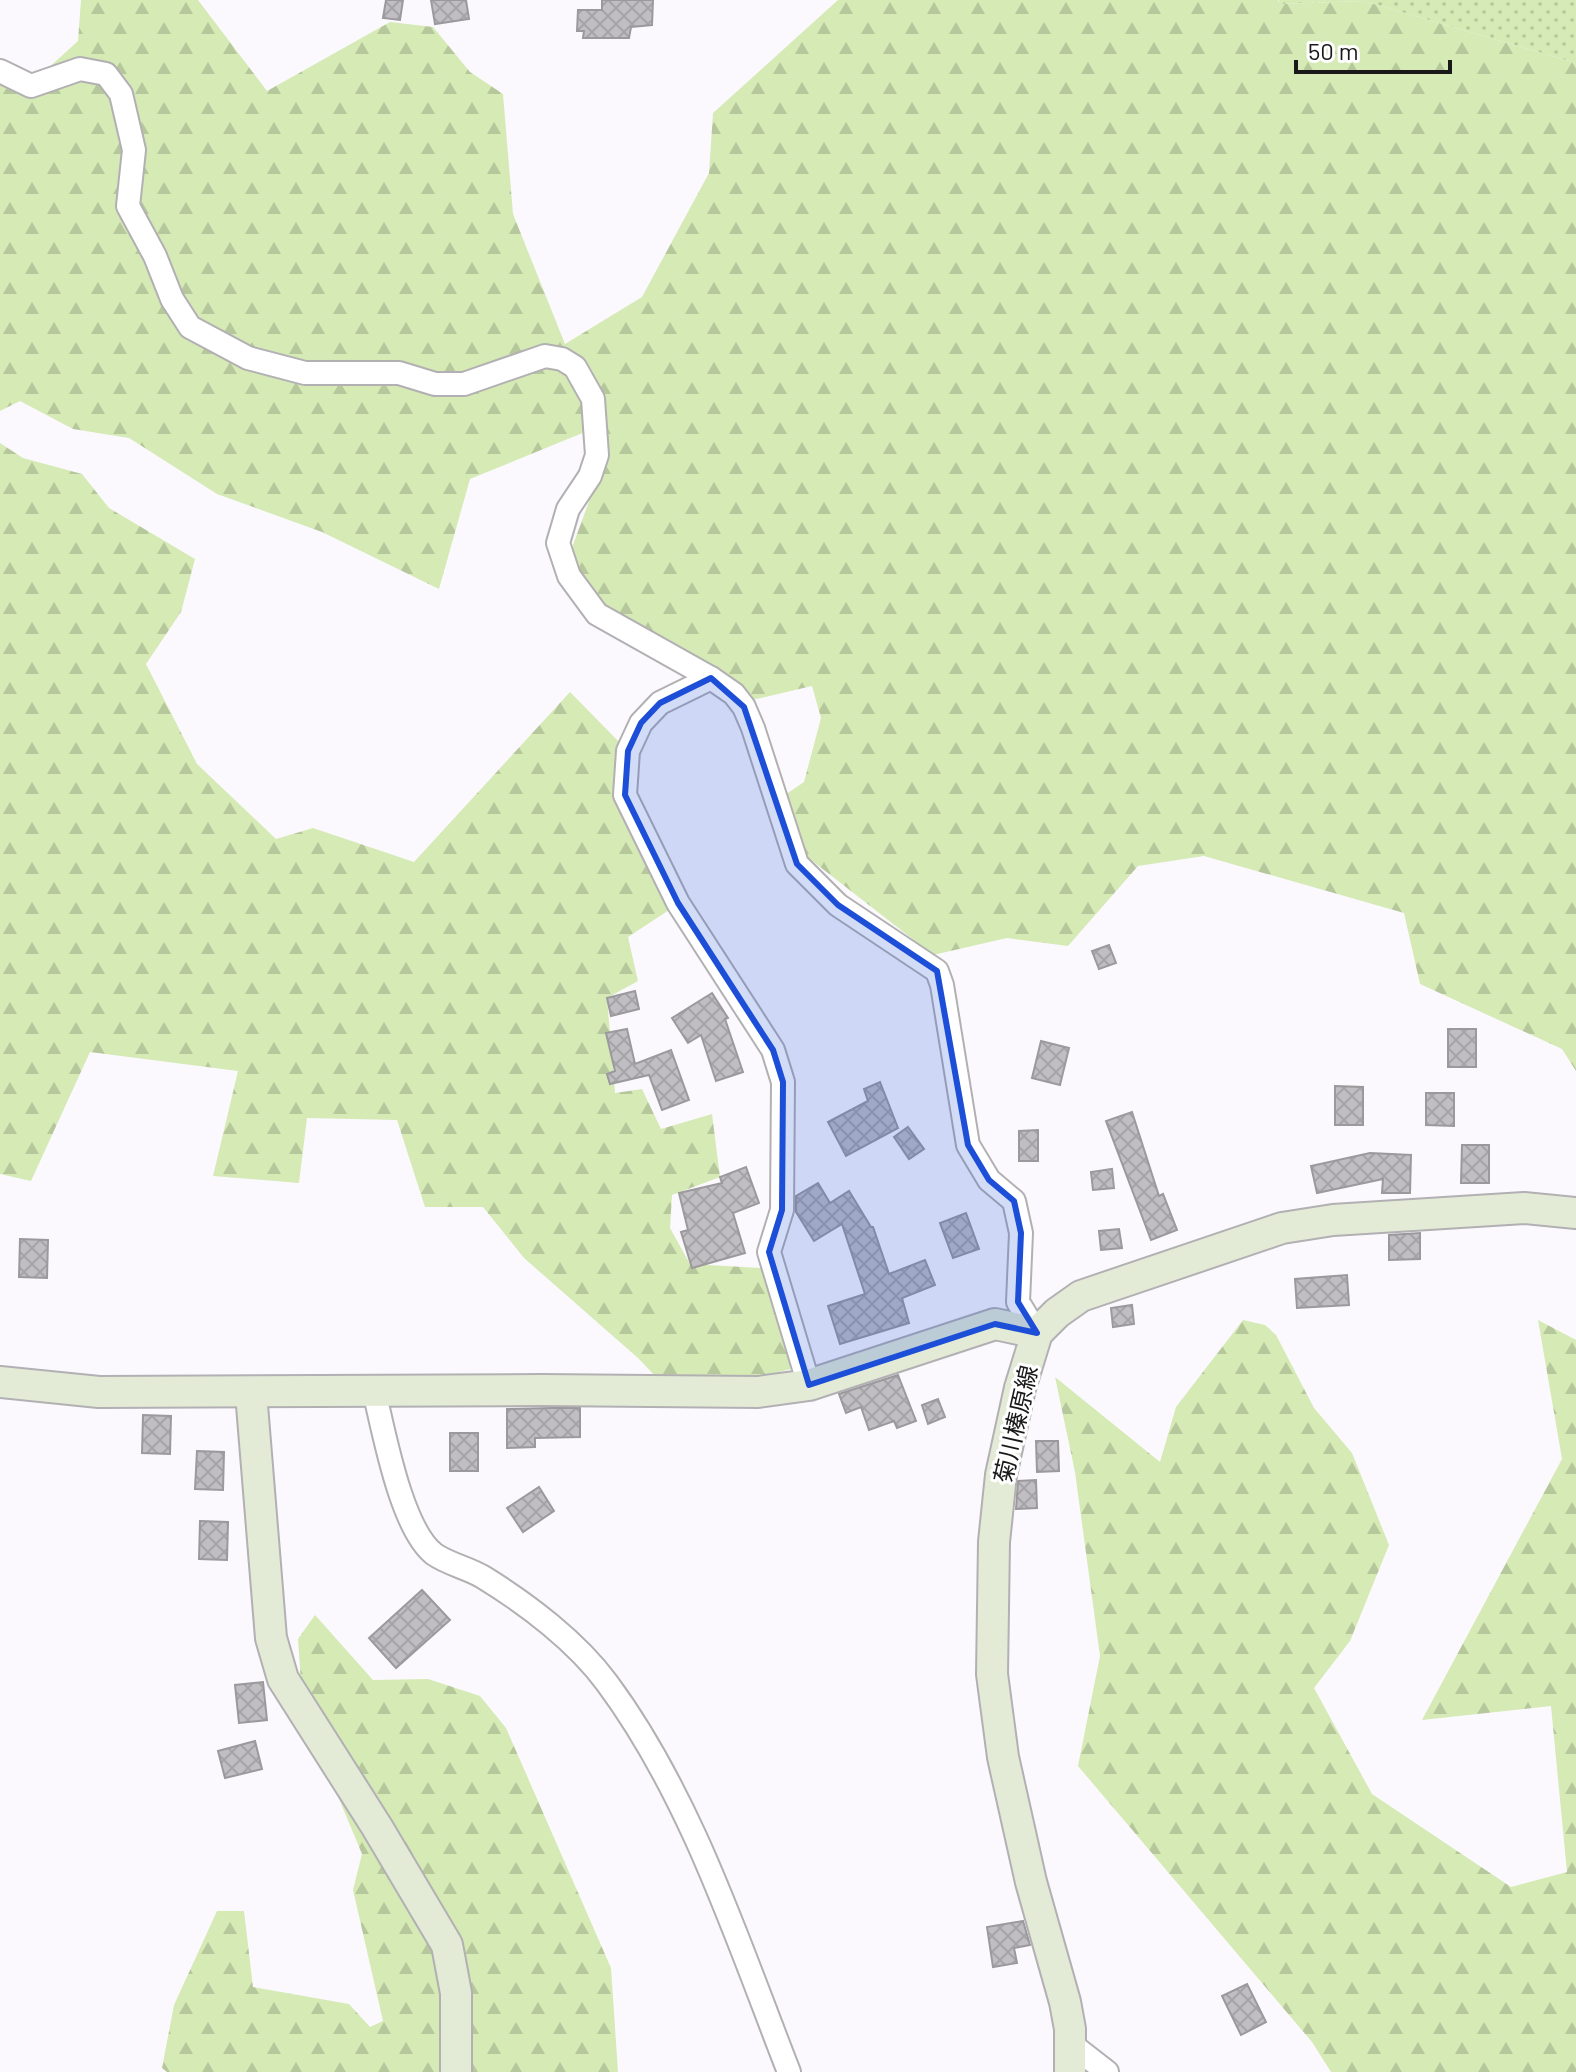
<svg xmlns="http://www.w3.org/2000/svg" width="1576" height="2072" font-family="Barlow,'Noto Sans JP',sans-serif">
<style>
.green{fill:url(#green-dots)}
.forest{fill:url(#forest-firs)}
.building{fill:url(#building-cross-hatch);stroke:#9b999c;stroke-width:2}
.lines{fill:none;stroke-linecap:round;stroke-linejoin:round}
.street-casing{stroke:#b2b0b3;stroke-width:26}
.secondary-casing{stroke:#b2b0b3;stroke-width:34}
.street{stroke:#fff;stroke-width:22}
.secondary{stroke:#e3ebd7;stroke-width:30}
.marked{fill:#1d4ed8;fill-opacity:0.2;stroke:#1d4ed8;stroke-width:6;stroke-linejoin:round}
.labels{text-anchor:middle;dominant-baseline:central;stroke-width:6;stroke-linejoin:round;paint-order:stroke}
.street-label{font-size:24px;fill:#1a191a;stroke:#fff}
</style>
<defs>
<pattern id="green-dots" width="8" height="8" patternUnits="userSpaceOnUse" patternTransform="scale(2)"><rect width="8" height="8" fill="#d5eab5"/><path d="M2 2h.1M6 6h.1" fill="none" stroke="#b6c89b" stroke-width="1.8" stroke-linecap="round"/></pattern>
<pattern id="forest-firs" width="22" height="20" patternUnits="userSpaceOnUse" patternTransform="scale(2)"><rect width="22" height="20" fill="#d5eab5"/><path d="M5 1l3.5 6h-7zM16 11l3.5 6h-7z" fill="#b6c89b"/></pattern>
<pattern id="building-cross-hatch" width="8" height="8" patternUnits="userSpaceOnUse" patternTransform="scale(2)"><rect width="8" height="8" fill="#c0bec2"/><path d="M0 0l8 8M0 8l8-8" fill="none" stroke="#a4a3a6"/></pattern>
</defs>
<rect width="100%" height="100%" fill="#fbf9fd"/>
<polygon class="green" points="1279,0 1576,0 1576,63 1364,1 1278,4"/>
<g class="forest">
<polygon points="81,0 198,0 267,91 390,22 433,27 470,72 503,94 513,214 565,344 642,297 709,173 713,113 838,0 1278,0 1279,4 1364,1 1576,63 1576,1071 1562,1049 1420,984 1404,913 1204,856 1138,866 1068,946 1007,938 933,955 806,856 782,797 804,782 821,718 812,686 752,700 730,678 597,605 575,571 573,545 606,455 602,425 470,479 439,589 322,532 217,494 129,438 73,429 20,401 0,411 0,80 33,82 78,41"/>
<polygon points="0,443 23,458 82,474 109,508 195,559 181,612 146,664 197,764 276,839 313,828 414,862 570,692 625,748 621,795 669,910 628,937 638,981 607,998 615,1093 642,1089 661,1129 712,1114 720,1177 672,1195 670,1228 690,1264 761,1268 791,1369 750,1379 657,1378 638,1358 524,1258 483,1207 425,1207 397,1120 307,1118 299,1183 213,1176 238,1071 90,1052 31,1181 0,1174"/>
<polygon points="1243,1320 1265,1325 1276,1335 1314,1408 1352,1453 1389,1545 1350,1641 1314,1688 1372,1794 1511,1887 1567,1872 1551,1706 1422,1720 1562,1459 1538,1320 1576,1340 1576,2072 1331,2072 1312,2042 1078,1766 1100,1656 1075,1472 1055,1377 1160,1462 1176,1407"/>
<polygon points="315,1615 373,1680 428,1679 480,1696 506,1728 611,1968 618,2072 167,2072 162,2068 174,2005 217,1911 244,1911 253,1987 349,2004 370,2027 383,2021 353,1890 362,1854 303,1712 298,1639"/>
</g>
<g class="building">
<polygon points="386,0 403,0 400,20 383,18"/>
<polygon points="431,0 466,0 469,19 435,24"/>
<polygon points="602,0 653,0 652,25 631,27 629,38 583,38 584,31 577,31 578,10 602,10"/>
<polygon points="1109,945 1116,963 1099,969 1092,951"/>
<polygon points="635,991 639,1009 611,1016 607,998"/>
<polygon points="712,993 728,1018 725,1019 743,1072 716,1081 701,1035 688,1043 672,1018"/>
<polygon points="627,1029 635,1064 671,1050 689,1100 662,1110 649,1075 610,1084 607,1074 615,1071 606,1033"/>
<rect x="1448" y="1029" width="28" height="38"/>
<polygon points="1041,1041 1069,1048 1060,1085 1032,1078"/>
<polygon points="880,1082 898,1128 846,1156 828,1122 868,1101 864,1089"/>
<polygon points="1335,1086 1363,1087 1363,1125 1335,1125"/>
<polygon points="1426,1093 1454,1093 1454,1126 1426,1125"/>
<polygon points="1132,1112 1159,1196 1163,1194 1177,1230 1151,1240 1106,1121"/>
<polygon points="908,1127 924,1149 909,1159 894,1137"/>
<polygon points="1038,1130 1038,1161 1019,1161 1019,1131"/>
<polygon points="1462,1145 1489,1145 1489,1183 1461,1183"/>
<polygon points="1370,1153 1411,1155 1410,1193 1382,1193 1383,1179 1317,1193 1311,1166"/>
<polygon points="746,1167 759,1203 733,1213 745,1253 692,1268 681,1232 688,1230 679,1193 722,1183 720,1177"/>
<polygon points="1112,1169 1114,1188 1093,1190 1091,1172"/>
<polygon points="818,1183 830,1203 849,1191 871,1227 873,1227 889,1274 925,1260 935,1285 902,1298 909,1323 840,1344 828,1306 865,1294 842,1224 814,1241 796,1212 796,1196"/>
<polygon points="966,1213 979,1249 953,1258 940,1223"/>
<polygon points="1119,1229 1122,1248 1101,1250 1099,1231"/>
<polygon points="1420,1233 1420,1259 1389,1260 1389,1235"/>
<polygon points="20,1239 48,1240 47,1278 19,1277"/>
<polygon points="1347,1275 1349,1305 1297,1308 1295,1279"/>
<polygon points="1132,1305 1134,1324 1113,1327 1111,1308"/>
<polygon points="898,1375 916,1421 897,1428 894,1421 869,1430 861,1407 846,1413 839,1394"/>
<polygon points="938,1399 945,1417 928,1424 922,1405"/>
<polygon points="552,1408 580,1408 580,1437 535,1438 535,1447 507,1448 507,1409"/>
<polygon points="143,1415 171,1416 170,1454 142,1453"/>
<rect x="450" y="1433" width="28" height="38"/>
<polygon points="1036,1441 1058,1441 1059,1471 1037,1472"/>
<polygon points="197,1451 224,1452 223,1490 195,1489"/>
<polygon points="1036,1480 1037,1508 1016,1509 1018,1481"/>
<polygon points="539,1487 554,1511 523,1532 507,1508"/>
<polygon points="200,1521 228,1522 227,1560 199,1559"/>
<polygon points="422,1590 450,1620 396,1668 369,1638"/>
<polygon points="263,1682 267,1720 239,1723 235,1685"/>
<polygon points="255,1741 262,1769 225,1778 218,1751"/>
<polygon points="1023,1921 1030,1945 1014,1948 1017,1963 993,1967 987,1927"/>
<polygon points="1247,1984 1266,2022 1241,2035 1222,1996"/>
</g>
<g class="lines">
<g class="street-casing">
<g id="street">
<polyline points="0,71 31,86 80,69 106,74 121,94 134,150 128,206 155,256 172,299 190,327 248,358 305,373 399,373 435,384 464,384 545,356 562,359 575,367 593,399 597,455 590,476 568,509 558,543 569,576 597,614 711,678 734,694 744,707 753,728 797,864 838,905 937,971 942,985 968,1145 989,1180 1014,1201 1021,1233 1018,1302 1037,1333"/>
<polyline points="711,678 660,703 641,723 628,751 625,795 678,903 773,1050 783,1082 782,1210 769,1252 809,1385"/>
<path d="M 374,1391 C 384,1432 401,1528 434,1554 C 448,1564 468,1568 483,1577 C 527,1604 577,1642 607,1683 C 691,1796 738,1942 789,2072"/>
<polyline points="1071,2044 1107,2072"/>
</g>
</g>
<g class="secondary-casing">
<g id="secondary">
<polyline points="0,1382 99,1392 542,1390 758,1392 809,1385 995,1324 1037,1333"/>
<polyline points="251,1393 271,1638 283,1679 377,1827 447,1945 456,1993 456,2072"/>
<polyline points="1070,2072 1070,2029 1065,2002 1031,1882 1003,1757 992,1674 994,1542 1001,1475 1020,1388 1037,1333 1057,1313 1081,1296 1282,1228 1333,1220 1524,1208 1576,1213"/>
</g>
</g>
<use href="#street" class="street"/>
<use href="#secondary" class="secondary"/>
</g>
<path class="marked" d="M 711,678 L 744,707 L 797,864 L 838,905 L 937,971 L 968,1145 L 989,1180 L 1014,1201 L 1021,1233 L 1018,1302 L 1037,1333 L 995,1324 L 809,1385 L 769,1252 L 782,1210 L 783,1082 L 773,1050 L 678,903 L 625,795 L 628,751 L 641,723 L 660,703 Z"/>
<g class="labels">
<g class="street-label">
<text transform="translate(1015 1424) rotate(-77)">菊川榛原線</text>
</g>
</g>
<path d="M1296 60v12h154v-12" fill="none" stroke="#1a191a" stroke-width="4"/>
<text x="1308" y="60" font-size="24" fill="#1a191a" stroke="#ffffff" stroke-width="6" paint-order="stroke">50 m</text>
</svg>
